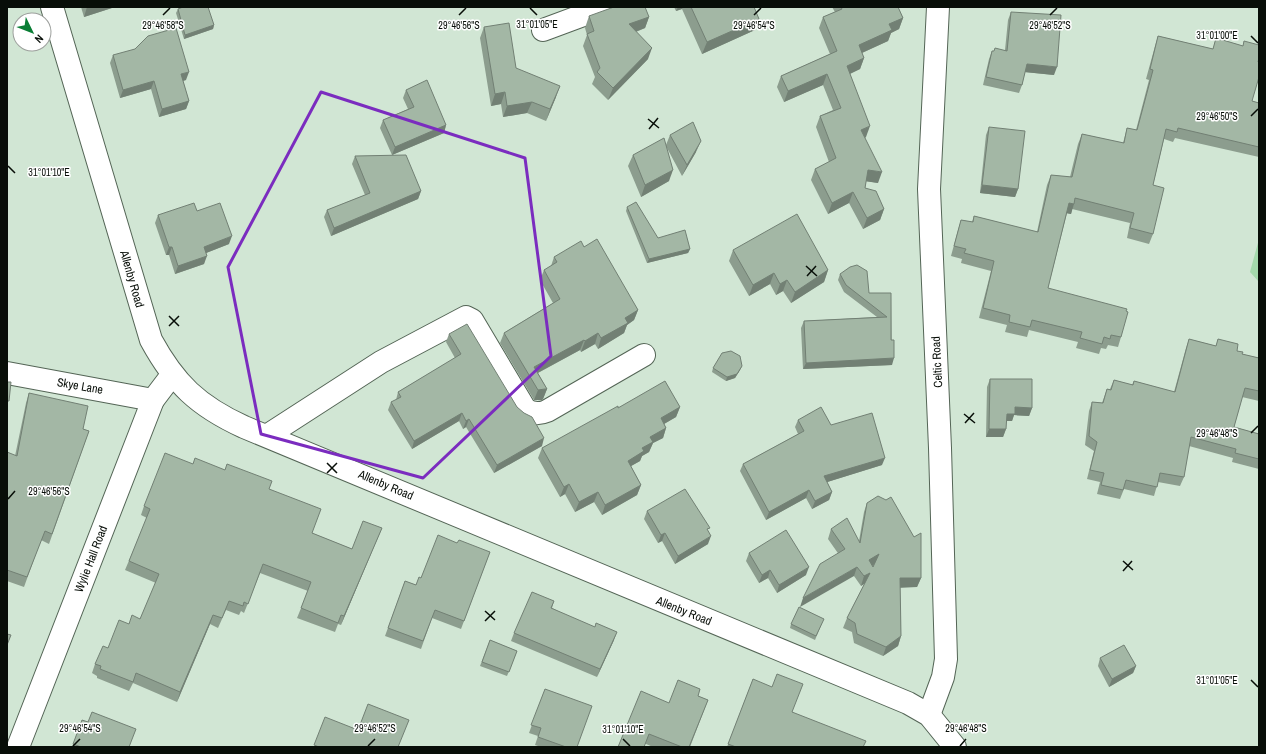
<svg xmlns="http://www.w3.org/2000/svg" width="1266" height="754" font-family="'Archivo Narrow',sans-serif">
<style>
.green{fill:#a4d9ac}
.lines{fill:none;stroke-linecap:round;stroke-linejoin:round}
.minor-casing{stroke:#546556;stroke-width:24}
.minor{stroke:#fff;stroke-width:22}
.wall{fill:#8c9d8e}
.shaded-wall{fill:#728074}
.building{fill:#a3b7a5;stroke:#728074;fill-rule:evenodd}
.marked{fill:none;stroke:#7b2cbf;stroke-width:3;stroke-linejoin:round}
.ticks{fill:none;stroke:#080e08;stroke-width:1.5}
.labels{text-anchor:middle;dominant-baseline:central;stroke-width:3;stroke-linejoin:round;paint-order:stroke}
.street-label{font-size:12px;fill:#080e08;stroke:#fff}
.ticks-label{font-size:10px;text-anchor:middle;fill:#080e08;stroke:#fff;stroke-width:3;stroke-linejoin:round;paint-order:stroke}
</style>
<rect width="100%" height="100%" fill="#d1e6d4"/>
<polygon class="green" points="1259,239 1259,282 1250,272"/>
<g class="lines">
<g class="minor-casing">
<g id="minor">
<path d="M 52,7 L 151,340 C 175,384 198,406 244,427 L 908,703 L 929,715 L 955,747"/>
<polyline points="543,30 605,7"/>
<polyline points="7,373 153,400"/>
<path d="M 268,435 L 381,362 L 466,317 L 472,320 L 525,409 C 532,414 540,414 547,411 L 644,355"/>
<polyline points="929,715 943,677 946,659 940,448 929,189 938,7"/>
<polyline points="18,747 153,400 172,375"/>
</g>
</g>
<use href="#minor" class="minor"/>
</g>
<g class="wall">
<polygon points="81,7 115,7 84,17"/>
<polygon points="674,7 754,7 755,30 702,54 682,9 676,11"/>
<polygon points="832,7 898,7 903,18 899,29 891,33 888,41 862,53 864,58 860,69 850,74 866,137 865,138 878,183 866,181 865,188 884,209 880,220 863,229 849,203 828,214 811,180 815,169 829,162 816,127 820,116 833,110 823,85 784,102 777,87 781,76 830,54 819,28 823,17 835,12"/>
<polygon points="178,9 214,25 213,29 184,39 176,13"/>
<polygon points="1011,12 1054,75 1025,72 1022,85 1019,93 983,85 989,59 992,51 994,51 1005,50 1008,20"/>
<polygon points="589,16 649,17 645,28 636,32 648,59 608,100 592,84 595,77 583,46 587,35 585,28"/>
<polygon points="484,27 516,68 556,97 546,121 527,113 503,117 501,104 491,106 480,38"/>
<polygon points="1158,36 1213,49 1216,38 1243,46 1244,41 1258,62 1252,101 1259,103 1259,157 1175,138 1173,142 1164,139 1153,185 1153,234 1149,244 1127,238 1130,223 1072,209 1071,214 1067,213 1048,288 1121,337 1118,347 1108,345 1106,349 1101,348 1099,354 1076,348 1078,342 1029,330 1027,337 1005,332 1007,325 979,318 991,271 961,263 962,259 951,256 958,230 961,220 972,222 974,216 1037,232 1047,185 1051,175 1070,177 1078,144 1082,134 1123,143 1127,128 1136,130 1149,80 1146,79 1155,46"/>
<polygon points="113,55 186,80 183,81 189,101 186,109 159,117 151,89 120,98 110,63"/>
<polygon points="406,90 446,125 444,133 392,155 380,128 383,120 408,109 403,98"/>
<polygon points="989,127 1018,189 1015,197 980,193 986,135"/>
<polygon points="670,135 696,152 682,176 667,148 669,181 641,197 628,166 633,155 666,145"/>
<polygon points="355,156 421,191 418,199 331,236 324,217 327,210 365,195 352,164"/>
<polygon points="627,207 658,238 690,249 688,253 647,263 626,211"/>
<polygon points="197,211 229,244 206,253 204,264 175,274 169,255 166,255 155,223 158,215"/>
<polygon points="584,247 638,310 634,320 627,325 624,333 598,349 595,344 581,352 580,350 538,373 547,389 543,399 542,400 534,400 500,343 504,333 553,303 540,280 544,270 551,266 554,257"/>
<polygon points="733,250 828,270 824,282 791,303 783,291 776,295 770,284 749,296 729,261"/>
<polygon points="840,274 869,293 891,293 892,365 803,369 801,328 804,321 877,317 844,292 838,280"/>
<polygon points="449,334 517,407 542,446 494,473 466,427 463,429 459,421 412,449 388,410 391,402 396,400 398,392 455,358 446,342"/>
<polygon points="1189,339 1216,346 1218,339 1242,354 1259,358 1259,401 1242,397 1234,427 1259,434 1259,469 1232,462 1233,458 1189,446 1184,477 1180,486 1158,482 1154,496 1124,489 1120,499 1097,494 1100,482 1087,479 1094,451 1085,445 1089,411 1092,402 1102,403 1107,389 1110,389 1114,380 1132,385 1134,381 1174,392 1186,348"/>
<polygon points="713,368 740,370 735,378 726,381 712,372"/>
<polygon points="990,379 1032,408 1029,416 1014,415 1012,421 1006,421 1006,429 1003,437 986,437 987,387"/>
<polygon points="29,393 83,429 89,431 49,544 41,540 24,587 7,581 7,452 15,456 26,403"/>
<polygon points="680,407 676,417 664,424 666,428 663,438 653,443 649,452 642,456 640,461 631,466 641,485 637,495 602,515 594,502 575,512 565,494 560,497 538,458 542,448 618,408"/>
<polygon points="798,420 882,465 827,482 832,492 829,500 812,509 806,498 766,520 740,471 743,464 798,434 795,427"/>
<polygon points="193,464 269,489 312,533 352,549 382,528 341,625 338,624 335,632 297,618 308,591 260,573 244,613 241,611 239,615 226,610 218,628 210,624 177,702 133,683 129,691 97,678 97,676 92,673 95,664 108,648 129,624 140,619 156,583 125,570 147,518 141,515 144,506"/>
<polygon points="867,503 921,578 917,587 900,587 901,636 898,646 883,656 854,643 852,632 843,628 847,618 865,583 861,586 828,539 831,529 859,541 864,512"/>
<polygon points="647,511 708,544 675,564 662,541 658,543 644,519"/>
<polygon points="457,543 490,552 461,629 432,618 421,649 385,636 405,581 416,585 421,578"/>
<polygon points="749,553 806,575 777,593 768,578 759,583 746,561"/>
<polygon points="554,601 552,608 614,640 597,677 511,641 514,633"/>
<polygon points="822,623 815,640 790,628 791,624"/>
<polygon points="490,640 517,651 507,676 480,666"/>
<polygon points="1100,658 1136,666 1133,673 1109,687 1098,666"/>
<polygon points="753,679 792,712 863,747 727,747"/>
<polygon points="545,689 577,747 541,747 535,745 538,736 529,733"/>
<polygon points="698,696 708,700 690,747 653,747 646,744 618,747 669,703"/>
<polygon points="82,720 129,747 72,747"/>
</g>
<g class="shaded-wall">
<polygon points="87,7 115,7 84,17"/>
<polygon points="678,7 683,7 682,9 676,11"/>
<polygon points="649,17 645,28 624,36 629,24"/>
<polygon points="903,18 899,29 891,33 888,41 855,56 859,45 889,24"/>
<polygon points="759,19 755,30 702,54 707,42"/>
<polygon points="214,25 213,29 184,39 185,35"/>
<polygon points="652,48 648,59 608,100 613,88"/>
<polygon points="864,58 860,69 843,77 847,66"/>
<polygon points="1027,64 1057,67 1054,75 1024,72"/>
<polygon points="189,72 186,80 178,82 181,74"/>
<polygon points="827,74 823,85 784,102 788,91"/>
<polygon points="154,81 151,89 120,98 123,90"/>
<polygon points="560,86 556,97 546,121 550,109"/>
<polygon points="505,92 501,104 491,106 495,94"/>
<polygon points="189,101 186,109 159,117 162,109"/>
<polygon points="532,102 527,113 503,117 507,106"/>
<polygon points="446,125 444,133 392,155 395,147"/>
<polygon points="870,126 866,137 857,141 861,130"/>
<polygon points="701,141 696,152 682,176 687,165"/>
<polygon points="673,170 669,181 641,197 645,185"/>
<polygon points="868,170 882,172 878,183 864,181"/>
<polygon points="982,185 1018,189 1015,197 980,193"/>
<polygon points="421,191 418,199 331,236 334,228"/>
<polygon points="853,192 849,203 828,214 832,203"/>
<polygon points="1069,203 1074,204 1071,214 1065,213"/>
<polygon points="884,209 880,220 863,229 867,218"/>
<polygon points="232,236 229,244 201,255 204,247"/>
<polygon points="169,247 172,247 169,255 166,255"/>
<polygon points="690,249 688,253 647,263 649,259"/>
<polygon points="207,256 204,264 175,274 178,266"/>
<polygon points="828,270 824,282 791,303 795,292"/>
<polygon points="774,273 770,284 749,296 753,285"/>
<polygon points="787,280 783,291 776,295 780,284"/>
<polygon points="638,310 634,320 627,325 624,333 598,349 601,338 625,318"/>
<polygon points="598,333 595,344 581,352 585,341"/>
<polygon points="584,340 580,350 530,377 534,367"/>
<polygon points="894,358 892,365 803,369 806,363"/>
<polygon points="742,366 740,370 735,378 726,381 727,377"/>
<polygon points="547,389 543,399 542,400 534,400 538,390"/>
<polygon points="680,407 676,417 657,428 661,418"/>
<polygon points="1015,407 1032,408 1029,416 1014,415 1012,421 1004,421 1007,414"/>
<polygon points="462,413 459,421 412,449 414,441"/>
<polygon points="469,419 466,427 463,429 466,421"/>
<polygon points="666,428 663,438 653,443 649,452 642,456 640,461 624,470 628,461 642,448 650,437"/>
<polygon points="989,429 1006,429 1003,437 986,437"/>
<polygon points="544,438 542,446 494,473 497,465"/>
<polygon points="885,458 882,465 821,484 824,476"/>
<polygon points="569,484 565,494 560,497 564,487"/>
<polygon points="641,485 637,495 602,515 605,505"/>
<polygon points="809,490 806,498 766,520 769,512"/>
<polygon points="598,492 594,502 575,512 579,502"/>
<polygon points="832,492 829,500 812,509 815,501"/>
<polygon points="382,528 378,537 341,625 344,616"/>
<polygon points="665,533 662,541 658,543 661,535"/>
<polygon points="711,536 708,544 675,564 678,556"/>
<polygon points="879,554 876,563 866,570 869,560"/>
<polygon points="809,567 806,575 777,593 779,585"/>
<polygon points="857,567 854,576 800,607 803,598"/>
<polygon points="770,570 768,578 759,583 762,575"/>
<polygon points="870,573 867,582 861,586 864,576"/>
<polygon points="900,578 921,578 917,587 897,588"/>
<polygon points="213,615 210,624 177,702 180,692"/>
<polygon points="617,632 614,640 597,677 600,669"/>
<polygon points="901,636 898,646 883,656 886,647"/>
<polygon points="1136,666 1133,673 1109,687 1112,679"/>
</g>
<g class="building">
<polygon points="183,7 208,7 214,25 185,35 178,9"/>
<polygon points="614,7 645,7 649,17 629,24 652,48 613,88 597,72 600,68 587,34 594,31 589,16"/>
<polygon points="691,7 754,7 759,19 707,42"/>
<polygon points="841,7 898,7 903,18 889,24 892,30 859,45 864,58 847,66 870,126 861,130 882,172 868,170 865,188 876,191 884,209 867,218 853,192 832,203 815,169 836,158 820,116 841,108 827,74 788,91 781,76 837,51 823,17 842,9"/>
<polygon points="1011,12 1061,15 1057,67 1027,64 1022,85 986,77 992,51 994,51 995,48 1007,51"/>
<polygon points="509,23 516,68 560,86 550,109 532,102 507,106 505,92 495,94 484,27"/>
<polygon points="176,28 189,72 181,74 189,101 162,109 154,81 123,90 113,55 135,49 148,36"/>
<polygon points="1158,36 1213,49 1216,38 1243,46 1244,41 1259,45 1259,58 1258,62 1259,62 1259,77 1252,101 1259,103 1259,147 1178,128 1177,132 1166,129 1153,185 1164,188 1153,234 1130,228 1134,213 1075,198 1074,204 1069,203 1048,288 1127,309 1126,311 1128,312 1121,337 1111,335 1110,339 1104,337 1102,344 1080,338 1082,332 1032,320 1030,327 1009,322 1010,315 983,308 994,261 964,253 966,249 954,246 961,220 973,222 974,216 1038,232 1051,175 1072,177 1082,134 1124,143 1127,128 1137,130 1153,70 1150,69"/>
<polygon points="427,80 446,125 395,147 383,120 414,107 406,90"/>
<polygon points="693,122 701,141 687,165 670,135"/>
<polygon points="989,127 1025,131 1018,189 982,185"/>
<polygon points="664,138 673,170 645,185 633,155"/>
<polygon points="406,155 421,191 334,228 327,210 370,193 355,156"/>
<polygon points="636,202 658,238 685,230 690,249 649,259 627,207"/>
<polygon points="194,203 197,211 220,203 232,236 204,247 207,256 178,266 172,247 169,247 158,215"/>
<polygon points="797,214 828,270 795,292 787,280 780,284 774,273 753,285 733,250"/>
<polygon points="597,239 638,310 625,318 628,323 601,338 598,333 585,341 584,340 534,367 547,389 545,389 538,390 504,333 560,299 544,270 557,262 554,257 581,241 584,247"/>
<polygon points="857,265 867,271 869,293 891,293 891,340 894,340 894,358 806,363 804,321 887,317 846,285 840,274 850,267"/>
<polygon points="467,324 517,407 524,413 532,417 544,438 497,465 469,419 466,421 462,413 414,441 391,402 401,397 398,392 461,354 449,334"/>
<polygon points="1189,339 1216,346 1218,339 1238,344 1237,351 1243,352 1242,354 1259,358 1259,391 1245,388 1234,427 1259,434 1259,459 1235,453 1236,449 1191,437 1184,477 1160,473 1157,487 1126,480 1123,490 1101,485 1104,473 1090,470 1097,442 1089,436 1092,402 1103,403 1107,389 1111,390 1114,380 1133,385 1134,381 1175,392"/>
<polygon points="731,351 740,356 742,366 737,374 727,377 713,368 722,353"/>
<polygon points="990,379 1032,379 1032,408 1015,407 1015,414 1007,414 1006,429 989,429"/>
<polygon points="665,381 680,407 661,418 666,428 650,437 653,442 642,448 644,451 628,461 641,485 605,505 598,492 579,502 569,484 564,487 542,448 618,406 618,408"/>
<polygon points="7,382 11,382 9,401 7,401"/>
<polygon points="29,393 88,406 83,429 89,431 52,534 45,531 27,577 7,570 7,452 17,456"/>
<polygon points="821,407 831,425 872,413 885,458 824,476 832,492 815,501 809,490 769,512 743,464 804,431 798,420"/>
<polygon points="165,453 193,464 195,458 225,470 227,464 272,481 269,489 321,509 312,533 352,549 363,521 382,528 344,616 341,615 338,623 301,608 311,582 263,564 248,604 244,602 243,606 229,601 222,618 213,615 180,692 136,673 133,682 100,669 101,666 95,664 103,646 108,648 119,620 129,624 132,615 140,619 159,574 129,561 150,509 144,506"/>
<polygon points="685,489 710,528 707,529 711,536 678,556 665,533 661,535 647,511"/>
<path d="M 878,496 L 886,500 L 891,497 L 914,537 L 921,533 L 921,578 L 900,578 L 901,636 L 886,647 L 857,634 L 855,623 L 847,618 L 870,573 L 864,576 L 857,567 L 803,598 L 820,564 L 845,549 L 831,529 L 847,518 L 860,543 L 867,503 ZM 879,554 L 873,567 L 869,560 Z"/>
<polygon points="786,530 809,567 779,585 770,570 762,575 749,553"/>
<polygon points="438,535 457,543 459,540 490,552 464,621 435,610 423,641 388,628 405,581 416,585 419,577 421,578"/>
<polygon points="532,592 554,601 551,608 595,627 596,623 617,632 600,669 514,633"/>
<polygon points="799,607 824,619 816,636 791,624"/>
<polygon points="7,634 11,635 7,645"/>
<polygon points="490,640 517,651 509,672 482,662"/>
<polygon points="1124,645 1136,666 1112,679 1100,658"/>
<polygon points="777,674 803,684 792,712 866,741 863,747 736,747 728,744 753,679 772,687"/>
<polygon points="678,680 700,689 698,696 708,700 689,747 682,747 649,734 644,747 618,747 641,691 669,703"/>
<polygon points="545,689 592,706 577,747 566,747 538,737 541,728 531,725"/>
<polygon points="368,704 409,720 398,747 319,747 314,745 325,717 358,730"/>
<polygon points="92,712 136,729 129,747 81,747 73,744 82,720 88,722"/>
</g>
<path class="marked" d="M 321,92 L 525,158 L 551,356 L 423,478 L 261,434 L 228,267 Z"/>
<path class="ticks" d="M 530,8 L 537,15M 163,15 L 170,8M 459,15 L 466,8M 754,15 L 761,8M 1050,15 L 1057,8M 1251,36 L 1258,43M 1251,116 L 1258,109M 648,119 L 659,128M 649,129 L 658,118M 8,166 L 15,173M 806,266 L 817,276M 807,276 L 816,266M 169,316 L 179,326M 169,326 L 179,316M 964,414 L 975,423M 965,423 L 974,413M 1251,433 L 1258,426M 327,463 L 337,473M 327,473 L 337,463M 8,499 L 15,491M 1123,561 L 1133,570M 1123,571 L 1132,561M 485,611 L 495,620M 485,621 L 495,611M 1251,680 L 1258,687M 623,739 L 630,746M 73,746 L 80,739M 368,746 L 375,739M 960,746 L 966,739"/>
<g class="labels">
<g class="street-label">
<text transform="translate(132 279) rotate(74)">Allenby Road</text>
<text transform="translate(937 362) rotate(-93)">Celtic Road</text>
<text transform="translate(80 386) rotate(10)">Skye Lane</text>
<text transform="translate(386 485) rotate(23)">Allenby Road</text>
<text transform="translate(91 559) rotate(-69)">Wylie Hall Road</text>
<text transform="translate(684 611) rotate(22)">Allenby Road</text>
</g>
</g>
<g class="ticks-label">
<text x="537" y="28">31°01'05"E</text>
<text x="163" y="29">29°46'58"S</text>
<text x="459" y="29">29°46'56"S</text>
<text x="754" y="29">29°46'54"S</text>
<text x="1050" y="29">29°46'52"S</text>
<text x="1217" y="39">31°01'00"E</text>
<text x="1217" y="120">29°46'50"S</text>
<text x="49" y="176">31°01'10"E</text>
<text x="1217" y="437">29°46'48"S</text>
<text x="49" y="495">29°46'56"S</text>
<text x="1217" y="684">31°01'05"E</text>
<text x="80" y="732">29°46'54"S</text>
<text x="375" y="732">29°46'52"S</text>
<text x="966" y="732">29°46'48"S</text>
<text x="623" y="733">31°01'10"E</text>
</g>
<rect width="1266" height="754" fill="none" stroke="#080e08" stroke-width="16"/>
<g transform="translate(32 32) rotate(133)"><circle r="19" fill="#ffffff" stroke="#9c9f9c"/>
<path d="M0-3L7 15L0 10L-7 15Z" fill="#097d34"/>
<text y="-6" font-size="11" font-weight="bold" text-anchor="middle" fill="#080e08">N</text>
</g>
</svg>
